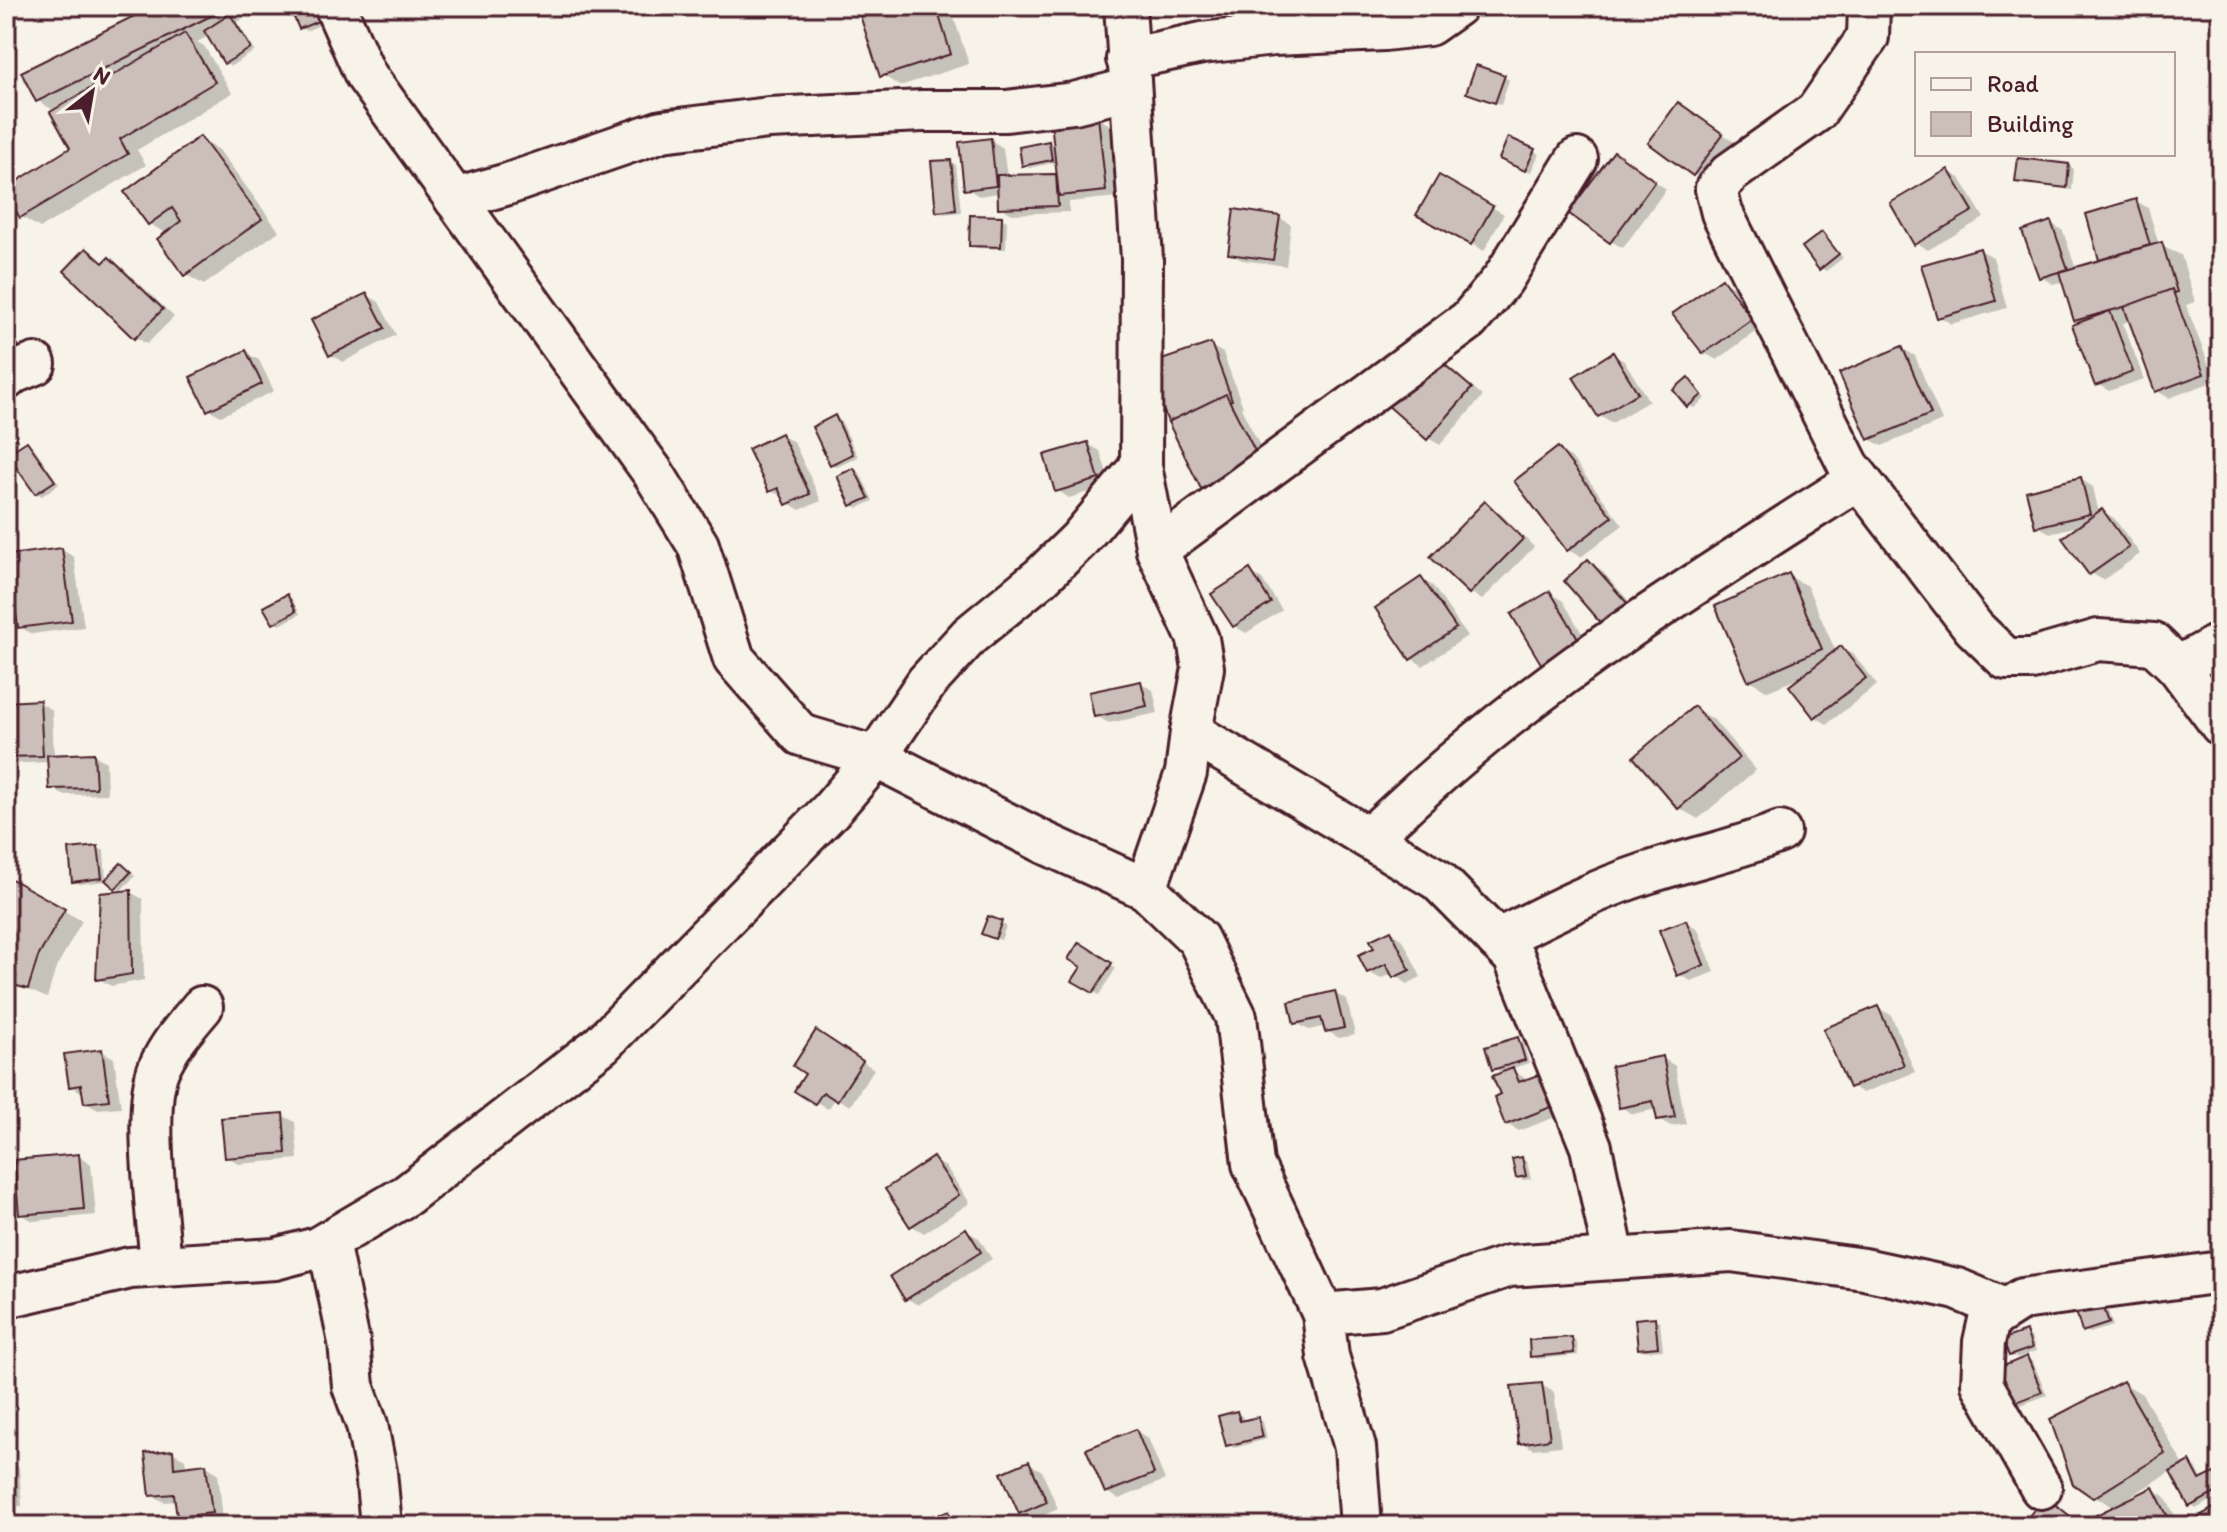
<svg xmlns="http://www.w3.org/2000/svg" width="2227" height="1532" font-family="Itim,sans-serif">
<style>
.shadow{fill:#0003}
.building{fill:#ccbfb9;stroke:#4a1f2b;stroke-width:2}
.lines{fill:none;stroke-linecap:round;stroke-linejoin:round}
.street-casing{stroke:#4a1f2b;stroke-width:46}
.street{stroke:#f7f3e8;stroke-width:40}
</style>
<rect width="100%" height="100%" fill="#f7f3e8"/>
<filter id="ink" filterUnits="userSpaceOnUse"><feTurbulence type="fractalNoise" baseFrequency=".0125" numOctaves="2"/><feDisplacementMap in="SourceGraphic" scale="16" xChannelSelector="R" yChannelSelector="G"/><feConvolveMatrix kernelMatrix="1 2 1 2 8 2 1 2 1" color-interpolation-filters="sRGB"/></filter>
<g filter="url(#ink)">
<g class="shadow">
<polygon points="158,6 235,6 242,20 237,22 255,51 231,66 226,63 209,36 197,42 204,46 232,93 137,150 146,165 40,228 22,217 6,190 73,149 55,111 38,101"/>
<polygon points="291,6 318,6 326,22 306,31 300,27"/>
<polygon points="859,6 950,6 969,64 900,86 882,75"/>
<polygon points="1254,6 1318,6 1320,20"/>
<polygon points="1504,77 1509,80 1501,105 1474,95"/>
<polygon points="1691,111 1734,142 1706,181 1694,174"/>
<polygon points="1097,118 1110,125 1117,197 1069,202 1069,212 1012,214 1000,207 999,193 979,196 966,188 991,140 1003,148 1007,177 1059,176 1057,162 1029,168 1024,165 1048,143 1056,147"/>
<polygon points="200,139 219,150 279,231 204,285 185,274 167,234 150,224"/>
<polygon points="1534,151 1539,154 1531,172 1507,161"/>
<polygon points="1626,160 1666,189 1623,248 1611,241"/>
<polygon points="2020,160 2069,166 2074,169 2072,190 2023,184 2017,181"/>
<polygon points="951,162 956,165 961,212 944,214 938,211"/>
<polygon points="1948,171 1960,178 1984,218 1928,250 1916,243"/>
<polygon points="1440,178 1504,214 1484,251 1419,214"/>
<polygon points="2136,201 2148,208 2159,245 2181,255 2195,302 2186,305 2215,381 2169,398 2157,391 2131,321 2123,323 2144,379 2109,391 2097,384 2082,324 2075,320 2064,281 2053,284 2041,277 2051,223 2063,231 2076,269 2105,261 2101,259"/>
<polygon points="1279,217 1291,225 1286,266 1242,260 1230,253"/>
<polygon points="1001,218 1007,221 1006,249 977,248 971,245"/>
<polygon points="1822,235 1843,258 1826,271 1821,268"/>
<polygon points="86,250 105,264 109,259 121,266 174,317 147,344 135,337"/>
<polygon points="1980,250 1993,257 2007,308 1951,324 1939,316"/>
<polygon points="1722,280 1734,287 1763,326 1717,360 1704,353"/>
<polygon points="367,295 379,302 396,335 343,362 330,354"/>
<polygon points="1211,346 1223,353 1243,407 1241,408 1271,468 1215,495 1203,488"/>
<polygon points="1902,348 1915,356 1942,421 1882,446 1869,439"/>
<polygon points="246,353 259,360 274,391 221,416 208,409"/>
<polygon points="1613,354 1625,362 1649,401 1612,423 1600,416"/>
<polygon points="1444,362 1483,396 1440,445 1428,438"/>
<polygon points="1689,380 1706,398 1694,408 1688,405"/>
<polygon points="835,418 841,421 858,457 837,467 831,464"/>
<polygon points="781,435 794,442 821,501 800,510 788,503 785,497 770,491"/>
<polygon points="27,443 33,446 59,484 42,496 37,493"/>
<polygon points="1088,444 1100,451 1111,485 1069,498 1057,490"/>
<polygon points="1558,450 1571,457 1623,525 1581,557 1568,550"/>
<polygon points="854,470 860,473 873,501 858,508 852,504"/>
<polygon points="2080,479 2093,487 2099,513 2102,511 2114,518 2140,554 2103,580 2091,573 2082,525 2050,533 2037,526"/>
<polygon points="1485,504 1498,511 1534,547 1482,600 1470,592"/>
<polygon points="62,550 74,557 84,627 32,634 20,627"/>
<polygon points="1588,562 1600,569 1639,612 1617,631"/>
<polygon points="1250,572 1262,579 1282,610 1246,633 1234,626"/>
<polygon points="1789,576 1807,586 1836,652 1841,648 1854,655 1877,685 1827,724 1815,717 1804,676 1768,691 1749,680"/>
<polygon points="1421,579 1433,586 1467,636 1423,666 1411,658"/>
<polygon points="1550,593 1563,601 1593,652 1557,673"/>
<polygon points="287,596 292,599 300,614 280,625 274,622"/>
<polygon points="1141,683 1153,690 1158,713 1109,723 1096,716"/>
<polygon points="39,702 52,710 54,757 94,755 106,762 107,794 63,795 51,788 50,762 6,764 6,704"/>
<polygon points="1694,708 1713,719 1756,770 1698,819 1679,808"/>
<polygon points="98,848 104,851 106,881 80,884 74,880"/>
<polygon points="126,869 135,876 121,890 116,887"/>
<polygon points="6,878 82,921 56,968 47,998 15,984 18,975 6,969"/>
<polygon points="130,892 143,899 144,980 111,986 99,979"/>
<polygon points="1686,922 1698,929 1715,972 1691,981 1678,974"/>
<polygon points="1001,923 1006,926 1001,940 989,936"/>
<polygon points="1391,932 1403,940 1421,977 1407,984 1393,973 1381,979 1368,972 1376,949"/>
<polygon points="1079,945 1116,968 1099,995 1075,980 1084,967"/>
<polygon points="1334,993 1347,1000 1355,1035 1339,1038 1327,1031 1326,1026 1309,1030 1296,1023"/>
<polygon points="1878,1008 1891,1015 1915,1072 1863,1093 1851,1086"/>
<polygon points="1518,1039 1523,1042 1529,1063 1510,1069 1576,1109 1519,1131 1506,1124 1502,1096 1504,1074 1494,1068"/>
<polygon points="829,1040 874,1069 850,1106 836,1098 828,1109 797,1090"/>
<polygon points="101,1051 114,1058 121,1107 98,1109 86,1102 84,1094 71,1086"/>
<polygon points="1663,1058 1675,1066 1686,1124 1671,1126 1659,1119 1657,1109 1633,1114 1621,1107"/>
<polygon points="282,1115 295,1122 298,1159 239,1164 227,1156"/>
<polygon points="79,1156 91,1164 96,1215 33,1221 21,1214"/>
<polygon points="1522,1159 1527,1162 1531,1179 1523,1180 1518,1177"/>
<polygon points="933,1160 946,1167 970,1203 924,1233 912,1226 888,1189"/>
<polygon points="966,1231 979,1238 992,1259 918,1305 906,1298"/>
<polygon points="2103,1296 2113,1326 2090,1333 2084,1330"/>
<polygon points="1654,1319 1660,1322 1663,1350 1646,1351 1640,1348"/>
<polygon points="2026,1334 2031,1337 2036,1351 2017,1358 2011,1354"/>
<polygon points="1572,1339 1577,1343 1578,1355 1537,1359 1532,1356"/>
<polygon points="2027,1358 2033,1362 2047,1395 2021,1405 2015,1402"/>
<polygon points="2123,1383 2142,1394 2185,1467 2190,1464 2196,1467 2203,1481 2216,1474 2221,1477 2221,1495 2196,1509 2191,1505 2172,1471 2128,1498 2129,1501 2153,1489 2165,1496 2180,1526 2088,1526 2115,1508 2094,1496"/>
<polygon points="1541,1385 1554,1392 1561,1446 1533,1449 1521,1442"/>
<polygon points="1237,1413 1242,1416 1244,1422 1258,1419 1263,1422 1267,1439 1234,1448 1228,1444"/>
<polygon points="1136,1431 1148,1438 1165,1480 1119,1499 1106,1492"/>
<polygon points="172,1452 185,1459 186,1468 206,1466 218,1473 223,1520 191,1523 179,1516 177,1501 164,1502 152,1495"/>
<polygon points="6,1460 19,1467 22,1506 6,1507"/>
<polygon points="1029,1463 1042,1471 1058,1509 1033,1520 1021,1513"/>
<polygon points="948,1514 961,1521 962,1526 908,1526"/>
</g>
<g class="building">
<polygon points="154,6 223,6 225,9 36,102 21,72"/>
<polygon points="289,6 315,6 321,20 299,29"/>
<polygon points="857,6 936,6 951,54 880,77"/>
<polygon points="1252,6 1307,6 1308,14 1254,21"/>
<polygon points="230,14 251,48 224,64 204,31"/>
<polygon points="185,33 215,82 120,139 128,154 20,218 6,195 6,188 70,148 50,112"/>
<polygon points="1476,65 1505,75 1495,103 1466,93"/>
<polygon points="1678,102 1723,134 1693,176 1648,143"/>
<polygon points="1098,116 1106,191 1059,196 1051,121"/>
<polygon points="200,136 262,219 184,276 157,239 181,221 172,208 148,225 124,192"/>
<polygon points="1508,137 1535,149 1525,171 1499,159"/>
<polygon points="991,138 996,186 964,190 959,142"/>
<polygon points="1049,141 1052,160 1022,166 1019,147"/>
<polygon points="1614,151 1655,181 1610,243 1568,213"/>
<polygon points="2018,158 2069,164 2067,188 2015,182"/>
<polygon points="951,160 956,210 936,212 931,161"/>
<polygon points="1948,169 1973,211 1914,245 1890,203"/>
<polygon points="1056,174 1058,206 998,208 997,175"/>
<polygon points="1439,175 1493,206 1471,245 1416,215"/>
<polygon points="2136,199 2150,245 2099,260 2086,214"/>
<polygon points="1234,209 1280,216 1273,260 1228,254"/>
<polygon points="970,215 1002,216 1001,247 969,246"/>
<polygon points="2051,221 2068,269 2039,278 2022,231"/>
<polygon points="1822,232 1839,254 1819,270 1802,247"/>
<polygon points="2162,242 2177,292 2074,321 2059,272"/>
<polygon points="86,248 103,263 109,257 163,309 134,339 64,271"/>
<polygon points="1980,248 1996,301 1937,318 1921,265"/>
<polygon points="1722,278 1752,319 1703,354 1672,314"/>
<polygon points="2172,289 2204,374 2155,392 2124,307"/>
<polygon points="367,293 385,328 329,356 311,320"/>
<polygon points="2110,311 2133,372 2095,386 2072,325"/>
<polygon points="6,336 18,345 6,362"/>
<polygon points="1211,343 1232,400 1168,422 1147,365"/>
<polygon points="1902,346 1931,414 1868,440 1839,373"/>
<polygon points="246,350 262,384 207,411 190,377"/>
<polygon points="1613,352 1638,393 1598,417 1573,377"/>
<polygon points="1431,353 1472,388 1427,440 1386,404"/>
<polygon points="1688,377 1702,395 1687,407 1673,390"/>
<polygon points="1226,394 1260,461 1201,489 1168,422"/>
<polygon points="835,415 853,454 830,465 812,427"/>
<polygon points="781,433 810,494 786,505 778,488 769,492 748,449"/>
<polygon points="27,441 55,481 35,494 7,454"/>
<polygon points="1088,442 1099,479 1055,492 1044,455"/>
<polygon points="1558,447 1612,517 1567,551 1514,481"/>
<polygon points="854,468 869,498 851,506 837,476"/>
<polygon points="2081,477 2090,514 2035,527 2026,491"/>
<polygon points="1485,501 1523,539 1469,594 1430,557"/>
<polygon points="2102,509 2129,547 2089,575 2062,538"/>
<polygon points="62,548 72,621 18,628 8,555"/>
<polygon points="1588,559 1628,604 1603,626 1564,581"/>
<polygon points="1250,569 1271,603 1233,627 1211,594"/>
<polygon points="1789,573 1822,649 1748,681 1715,606"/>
<polygon points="1421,577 1456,628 1410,660 1375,608"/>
<polygon points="1550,591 1582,645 1543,667 1511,614"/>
<polygon points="287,594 296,611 273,624 263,607"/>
<polygon points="1841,646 1866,678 1814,718 1789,686"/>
<polygon points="1141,681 1147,706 1094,717 1089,692"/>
<polygon points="40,700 43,756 6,757 6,702"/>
<polygon points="1694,706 1739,758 1678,809 1633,757"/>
<polygon points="94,753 96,788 49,789 47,755"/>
<polygon points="98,846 102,878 72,882 69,849"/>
<polygon points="121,863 131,872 115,889 105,880"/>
<polygon points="6,876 65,909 38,957 28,989 13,985 16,976 6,971"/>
<polygon points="131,890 132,974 96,980 100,893"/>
<polygon points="988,916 1002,921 995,939 981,934"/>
<polygon points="1686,920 1704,965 1677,976 1659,930"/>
<polygon points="1391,930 1410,970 1393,978 1386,964 1367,973 1358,955 1374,948 1370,940"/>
<polygon points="1079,942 1112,963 1093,993 1072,981 1081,967 1068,959"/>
<polygon points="1335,991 1344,1028 1325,1032 1321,1018 1294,1024 1289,1002"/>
<polygon points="1878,1006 1904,1065 1849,1088 1823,1029"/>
<polygon points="816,1030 863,1061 837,1101 823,1092 815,1104 794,1091 805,1074 793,1066"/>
<polygon points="1518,1037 1525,1060 1492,1070 1485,1047"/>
<polygon points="102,1049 109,1100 84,1103 81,1085 69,1087 64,1054"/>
<polygon points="1663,1056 1675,1117 1657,1120 1653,1101 1619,1108 1611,1066"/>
<polygon points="1513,1068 1519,1082 1551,1070 1564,1102 1505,1125 1494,1097 1500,1094 1492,1076"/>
<polygon points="283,1113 286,1153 225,1158 221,1118"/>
<polygon points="79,1154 84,1209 19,1215 14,1160"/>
<polygon points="933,1157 959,1195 910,1227 885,1189"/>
<polygon points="1522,1157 1526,1176 1516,1178 1512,1159"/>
<polygon points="966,1228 981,1252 905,1300 890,1276"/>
<polygon points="2098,1290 2109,1323 2082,1332 2072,1298"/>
<polygon points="1655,1317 1658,1347 1638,1349 1635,1319"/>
<polygon points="2026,1331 2032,1348 2009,1356 2003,1339"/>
<polygon points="1572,1337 1574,1353 1530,1357 1529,1340"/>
<polygon points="2027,1356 2042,1392 2014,1403 1999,1368"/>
<polygon points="2123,1381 2165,1453 2093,1498 2073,1484 2050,1419"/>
<polygon points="1542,1383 1550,1439 1519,1444 1511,1386"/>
<polygon points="1237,1411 1240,1421 1258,1417 1263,1437 1226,1446 1218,1416"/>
<polygon points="1136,1429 1154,1474 1105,1493 1086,1449"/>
<polygon points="173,1450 174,1468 206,1464 212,1513 177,1517 174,1494 150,1496 145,1453"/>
<polygon points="6,1458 10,1500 6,1500"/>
<polygon points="1029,1461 1047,1502 1019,1514 1001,1473"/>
<polygon points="2190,1461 2200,1480 2216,1472 2221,1481 2221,1490 2189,1507 2170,1472"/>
<polygon points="2153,1487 2170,1521 2159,1526 2086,1526 2084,1521"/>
<polygon points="2045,1496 2080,1524 2079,1526 2021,1526"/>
<polygon points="2221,1504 2221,1526 2203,1526 2198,1517"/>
<polygon points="949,1511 953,1526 901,1526"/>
</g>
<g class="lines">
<g class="street-casing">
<g id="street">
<polyline points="335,6 365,74 654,474 698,545 734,659 801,735 876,757 1045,843 1146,889 1198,939 1236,1017 1253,1164 1323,1314 1328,1356 1355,1447 1361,1526"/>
<polyline points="1125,6 1142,259 1141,466 1157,550 1198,639 1203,668 1191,732 1186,773 1146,889"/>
<polyline points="1869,6 1868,37 1816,112 1730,173 1716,189 1722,213 1849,466 1974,628 2006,659 2032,659 2098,640 2154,644 2178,667 2221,725"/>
<polyline points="1127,59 1202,43 1274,35 1384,30 1429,25 1456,6"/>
<polyline points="455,199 508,184 662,131 769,118 923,111 1006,111 1074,103 1129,89"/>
<polyline points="6,379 13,373 35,364"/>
<polyline points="1157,550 1469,320 1503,279 1577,159"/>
<polyline points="2178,667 2221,643"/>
<polyline points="1191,732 1438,880 1514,957 1591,1147 1614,1257"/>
<path d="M 1369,838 C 1399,811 1428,783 1459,757 C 1582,652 1723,566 1859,479"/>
<path d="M 1497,940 C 1545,916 1592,891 1644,874 C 1689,859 1735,850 1780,832"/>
<polyline points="328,1242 349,1342 353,1386 367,1425 376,1472 381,1526"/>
<path d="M 161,1266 C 158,1220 142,1106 159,1068 C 169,1045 186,1026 202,1007"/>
<polyline points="6,1297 130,1268 275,1259 317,1248 407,1195 602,1044 831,810 876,757 927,682 970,635 1041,577 1079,540 1141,466"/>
<polyline points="1323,1314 1382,1309 1509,1266 1731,1251 1864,1269 1957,1289 2004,1309"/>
<polyline points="2041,1488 1982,1384 1984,1342 1989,1320 2022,1299 2221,1272"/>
</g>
</g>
<use href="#street" class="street"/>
</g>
</g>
<rect width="2227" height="1532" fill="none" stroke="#f7f3e8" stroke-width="32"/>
<rect x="16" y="16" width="2195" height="1500" fill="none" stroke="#4a1f2b" stroke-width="3" filter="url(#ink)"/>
<rect x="1915" y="52" width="260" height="104" fill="#f7f3e8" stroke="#b29e9c" stroke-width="2"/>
<rect x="1931" y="78" width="40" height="12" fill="#f7f3e8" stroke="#b29e9c" stroke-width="2"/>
<text x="1987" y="92" font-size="24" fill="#4a1f2b">Road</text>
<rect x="1931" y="112" width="40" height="24" fill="#ccbfb9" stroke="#b29e9c" stroke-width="2"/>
<text x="1987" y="132" font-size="24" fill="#4a1f2b">Building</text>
<g transform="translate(92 92) rotate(31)" stroke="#f7f3e8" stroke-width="6" paint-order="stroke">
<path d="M0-6L14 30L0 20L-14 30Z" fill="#4a1f2b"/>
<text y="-12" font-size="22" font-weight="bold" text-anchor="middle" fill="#4a1f2b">N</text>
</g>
</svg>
